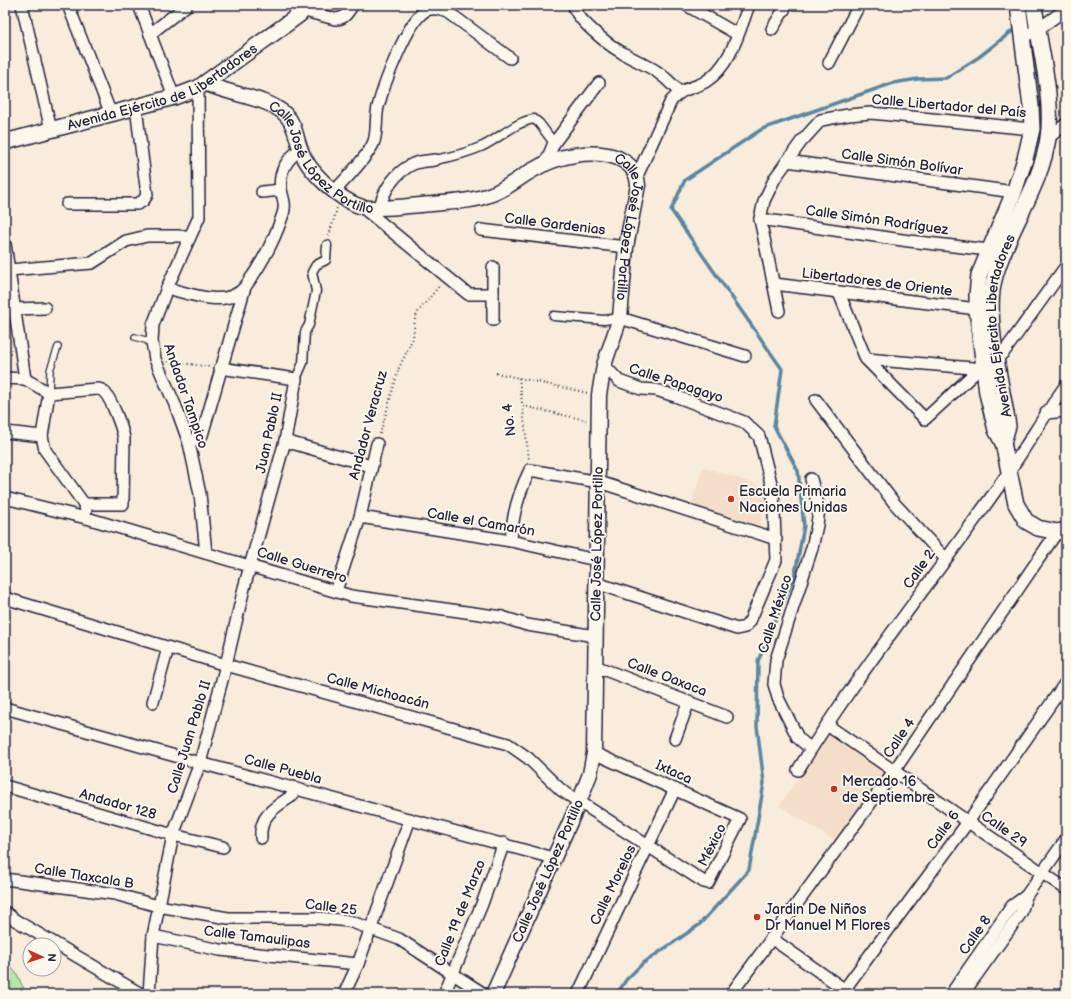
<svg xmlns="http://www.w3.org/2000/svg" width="1071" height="999" font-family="'Balsamiq Sans',sans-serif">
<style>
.built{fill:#f5dec9}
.green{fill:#b6e7a6;stroke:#6c8470}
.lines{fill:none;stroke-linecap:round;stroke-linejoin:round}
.stream{stroke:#5c86a0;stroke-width:3.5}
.service-casing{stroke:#22223b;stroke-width:8}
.pedestrian-casing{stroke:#22223b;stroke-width:11}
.minor-casing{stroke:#22223b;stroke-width:14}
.tertiary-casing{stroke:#22223b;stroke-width:17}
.secondary-casing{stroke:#22223b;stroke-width:18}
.path{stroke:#22223b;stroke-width:2;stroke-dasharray:1 3;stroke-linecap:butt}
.service{stroke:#fbf7ec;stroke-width:5.5}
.pedestrian{stroke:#fbf7ec;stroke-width:8}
.minor{stroke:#fbf7ec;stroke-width:11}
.tertiary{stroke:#fbf7ec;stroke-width:14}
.secondary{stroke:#fbf7ec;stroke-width:15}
.poi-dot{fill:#c8321e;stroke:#fbf7ec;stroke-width:1.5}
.labels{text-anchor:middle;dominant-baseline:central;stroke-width:4;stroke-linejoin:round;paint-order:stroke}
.street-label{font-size:14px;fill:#22223b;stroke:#fbf7ec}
.poi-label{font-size:14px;fill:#22223b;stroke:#fbf7ec;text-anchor:start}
</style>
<rect width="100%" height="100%" fill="#f8ecdc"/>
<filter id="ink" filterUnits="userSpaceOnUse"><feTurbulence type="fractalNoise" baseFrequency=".025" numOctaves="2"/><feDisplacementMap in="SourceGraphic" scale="8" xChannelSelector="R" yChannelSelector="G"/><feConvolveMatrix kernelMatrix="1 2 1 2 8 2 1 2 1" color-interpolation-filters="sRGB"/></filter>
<g filter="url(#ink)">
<g class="built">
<polygon points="703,467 771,489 758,530 690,508"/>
<polygon points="830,732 890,772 837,842 779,806"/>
</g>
<polygon class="green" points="5,961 17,974 26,994 5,994"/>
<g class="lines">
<polyline class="stream" points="617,994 626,980 642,964 699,925 749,870 764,783 757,726 758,661 795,574 804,526 798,471 774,426 782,369 671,210 685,180 762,129 893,83 918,79 946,78 979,57 1016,28"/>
<g class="service-casing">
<g id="service">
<polyline points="135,337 152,342"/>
<polyline points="49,393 50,370 58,347"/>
</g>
</g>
<g class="pedestrian-casing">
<g id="pedestrian">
<path d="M 435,160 C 452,157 467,153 483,146 C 500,138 515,122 534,119 L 539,123 L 554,143"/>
<polyline points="554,316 604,320 620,318"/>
<polyline points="296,379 303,363 305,332 309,325 316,291 312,272 316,265 326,260 327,245"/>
</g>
</g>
<g class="minor-casing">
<g id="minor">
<polyline points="22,5 51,130"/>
<polyline points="68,5 111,114"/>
<polyline points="139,5 174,97"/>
<path d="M 574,5 C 573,17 610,46 621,52 C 632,59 645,64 656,71 C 665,77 672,84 679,92"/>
<polyline points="686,5 737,34"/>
<path d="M 301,10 L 335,19 C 346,19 347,12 353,5"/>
<polyline points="772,29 787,5"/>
<polyline points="150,34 187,5"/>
<polyline points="1023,37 1037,30 1066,9"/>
<polyline points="829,63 859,5"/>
<polyline points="198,88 199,217 167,288 153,325 152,342 155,359 176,407 189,443 200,494 206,553"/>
<polyline points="1048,138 1066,124"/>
<polyline points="787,161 1014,192"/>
<polyline points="545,164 554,143 599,83"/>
<path d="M 637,176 L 671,101 C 684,86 691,90 705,82 C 731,66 739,31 749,5"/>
<polyline points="262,192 281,190"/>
<path d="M 334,192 C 346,178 365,160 373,144 C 378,133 375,119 378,107 C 383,87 408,18 427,10 C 434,7 442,10 448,12 L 510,58"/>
<polyline points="67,204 137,204 143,201 147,195 136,107"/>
<polyline points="362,207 468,294 493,294"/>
<path d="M 380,208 C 383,190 396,172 413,164 C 419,161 428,161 435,160"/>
<polyline points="760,219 909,241 989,250"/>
<polyline points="481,230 626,247"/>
<polyline points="5,244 25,379"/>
<polyline points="9,270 92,263 126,241 147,236 190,236"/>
<polyline points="774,284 977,309"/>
<path d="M 167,288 C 190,294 227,309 245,287"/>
<polyline points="839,293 866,359 925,419 979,369"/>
<polyline points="15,309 45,308"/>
<polyline points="779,311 760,219 764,201 775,178 801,142 821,120 848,115 871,113 1032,129"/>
<polyline points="620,318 745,356"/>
<polyline points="493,320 493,267"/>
<polyline points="997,358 1004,352 1066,266"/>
<polyline points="866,359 984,369"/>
<path d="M 5,378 L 25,379 L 49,393 L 97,389 C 99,389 101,389 103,391 C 111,397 122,428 124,438 L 123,504 L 84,504"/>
<polyline points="49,393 42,436 45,450 84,504 86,510"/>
<polyline points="816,400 895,504 945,558"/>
<polyline points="1046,413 1066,411"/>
<polyline points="5,432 42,436"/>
<polyline points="285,441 371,466"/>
<path d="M 189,443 L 202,435 L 245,287 C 261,265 275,239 283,214 C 286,204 283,199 281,190 C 278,171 287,160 300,149"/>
<polyline points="5,498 90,519 351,596 502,617 527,625 595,636"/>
<polyline points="360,517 511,541 596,560"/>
<path d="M 511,541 C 512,516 519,492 530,470 L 599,482 L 776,539"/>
<polyline points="596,583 737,629 745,627 750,621 776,560 773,491 759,436 744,422 675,396 656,390 641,389 619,381 604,365"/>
<polyline points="336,591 360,517 377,444"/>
<polyline points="5,598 226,665 508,744 528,758 561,790 704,882 708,883 740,819 594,753"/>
<polyline points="595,666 727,717"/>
<polyline points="153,702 168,648"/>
<polyline points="5,708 200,763 553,858"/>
<polyline points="827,725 1066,889"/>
<polyline points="675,739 689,701"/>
<polyline points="811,749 798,738 778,698 774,684 776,660 812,548 817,525 819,508 811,479"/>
<path d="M 798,770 C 861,667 939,573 1008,473 C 1028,444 1045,414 1066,385"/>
<polyline points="5,786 173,835 223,847"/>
<path d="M 261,838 C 259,816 275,807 292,796 L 293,787"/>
<polyline points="5,879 115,894 158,906 228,918 319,918 349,921 399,939 484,994"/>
<polyline points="5,912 15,920 141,994"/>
<polyline points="153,936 220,950 358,964"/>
<polyline points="771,938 851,994"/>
<polyline points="149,994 153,936 173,835 200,763 226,665 244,588 285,441 296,379 220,368"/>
<polyline points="344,994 358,964 410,819"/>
<polyline points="444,994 482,904 504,843"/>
<polyline points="578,994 675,789"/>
<polyline points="731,994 894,771 1057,532"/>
<polyline points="841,994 968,822 1066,682"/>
<polyline points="951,994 1012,906 1026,896 1066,839"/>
<polyline points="963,994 1021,913 1026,896"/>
</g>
</g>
<g class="tertiary-casing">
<g id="tertiary">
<path id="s1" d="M 205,83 C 230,95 268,97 286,115 C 295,124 296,137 300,148 C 307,171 339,200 362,207 C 367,208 375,208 380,208 C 397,208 415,205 432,204 C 450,202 471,202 489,195 C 506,190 518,178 533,170 C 556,156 592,148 618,158 C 630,164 637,171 638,185 L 626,247 L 620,318 L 604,365 L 599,395 L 594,753 L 590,774 L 579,802 L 493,994"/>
</g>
</g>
<g class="secondary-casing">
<g id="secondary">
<polyline points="1018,5 1031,106 1032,129 1025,159 1014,192 979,275 977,295 977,309 987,393 996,430 1003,443 1016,504 1026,521 1038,528 1057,532 1066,530"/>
<path id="s2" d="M 5,142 L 174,97 L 198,88 L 288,23 L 300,14 L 304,5"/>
<path id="s3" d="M 1003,443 L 1008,426 C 1002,385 983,315 995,276 C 1008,229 1041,187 1048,138 C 1054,98 1039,46 1034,5"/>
</g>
</g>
<g class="path">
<polyline points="329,236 337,208"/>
<polyline points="168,361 211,367"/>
<polyline points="496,373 588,393"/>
<polyline points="519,378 529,460"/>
<polyline points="523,406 586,420"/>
<polyline points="380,434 399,368 413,338 415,319 418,312 440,285"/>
</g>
<use href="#service" class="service"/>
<use href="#pedestrian" class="pedestrian"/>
<use href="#minor" class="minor"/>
<use href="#tertiary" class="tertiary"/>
<use href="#secondary" class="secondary"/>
</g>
</g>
<g class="poi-dot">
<circle cx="731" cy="499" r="4"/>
<circle cx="834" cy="789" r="4"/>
<circle cx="757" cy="917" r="4"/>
</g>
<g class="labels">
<g class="street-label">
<text stroke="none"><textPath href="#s2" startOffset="168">Avenida Ejército de Libertadores</textPath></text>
<text transform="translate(949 106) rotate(5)">Calle Libertador del País</text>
<text stroke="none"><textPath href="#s1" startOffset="146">Calle José López Portillo</textPath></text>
<text transform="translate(902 162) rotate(8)">Calle Simón Bolívar</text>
<text transform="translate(877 220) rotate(8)">Calle Simón Rodríguez</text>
<text transform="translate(555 224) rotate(7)">Calle Gardenias</text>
<text stroke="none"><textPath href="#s1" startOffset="554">Calle José López Portillo</textPath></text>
<text transform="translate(877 282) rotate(7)">Libertadores de Oriente</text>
<text stroke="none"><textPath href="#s3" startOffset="120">Avenida Ejército Libertadores</textPath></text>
<text transform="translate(676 383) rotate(18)">Calle Papagayo</text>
<text transform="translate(186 396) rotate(71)">Andador Tampico</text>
<text transform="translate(509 420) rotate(-97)">No. 4</text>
<text transform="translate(368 425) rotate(-75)">Andador Veracruz</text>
<text transform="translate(269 433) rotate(-78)">Juan Pablo II</text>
<text transform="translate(481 522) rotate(10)">Calle el Camarón</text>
<text transform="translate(597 544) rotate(-89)">Calle José López Portillo</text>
<text transform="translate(302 565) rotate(17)">Calle Guerrero</text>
<text transform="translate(919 569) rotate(-55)">Calle 2</text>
<text transform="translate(775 614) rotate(-72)">Calle México</text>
<text transform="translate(667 677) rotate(21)">Calle Oaxaca</text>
<text transform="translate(378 691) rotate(15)">Calle Michoacán</text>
<text transform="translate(189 737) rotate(-73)">Calle Juan Pablo II</text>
<text transform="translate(899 738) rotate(-56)">Calle 4</text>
<text transform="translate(283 769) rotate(15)">Calle Puebla</text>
<text transform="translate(674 772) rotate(24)">Ixtaca</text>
<text transform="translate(118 804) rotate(16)">Andador 128</text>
<text transform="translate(1004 829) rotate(35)">Calle 29</text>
<text transform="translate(943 830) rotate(-54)">Calle 6</text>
<text transform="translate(712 845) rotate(-63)">México</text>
<text transform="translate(548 871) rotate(-66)">Calle José López Portillo</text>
<text transform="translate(84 876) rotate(9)">Calle Tlaxcala B</text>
<text transform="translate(613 885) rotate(-64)">Calle Morelos</text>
<text transform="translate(331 907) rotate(7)">Calle 25</text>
<text transform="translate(460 913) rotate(-68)">Calle 19 de Marzo</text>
<text transform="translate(975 935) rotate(-55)">Calle 8</text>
<text transform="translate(257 937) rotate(7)">Calle Tamaulipas</text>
</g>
<g class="poi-label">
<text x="739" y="491">Escuela Primaria<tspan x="739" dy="16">Naciones Unidas</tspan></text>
<text x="842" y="781">Mercado 16<tspan x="842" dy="16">de Septiembre</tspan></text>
<text x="765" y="909">Jardin De Niños<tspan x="765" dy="16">Dr Manuel M Flores</tspan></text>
</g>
</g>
<rect width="1071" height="999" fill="none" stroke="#fbf7ec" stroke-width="20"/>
<rect x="10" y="10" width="1051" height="979" fill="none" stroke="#22223b" stroke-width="1.5" filter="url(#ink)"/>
<g transform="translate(42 957) rotate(93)"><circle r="19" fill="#fbf7ec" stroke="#a4a2a5"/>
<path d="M0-3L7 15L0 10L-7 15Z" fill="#c8321e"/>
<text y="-6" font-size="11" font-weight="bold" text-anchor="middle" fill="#22223b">N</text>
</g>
</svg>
